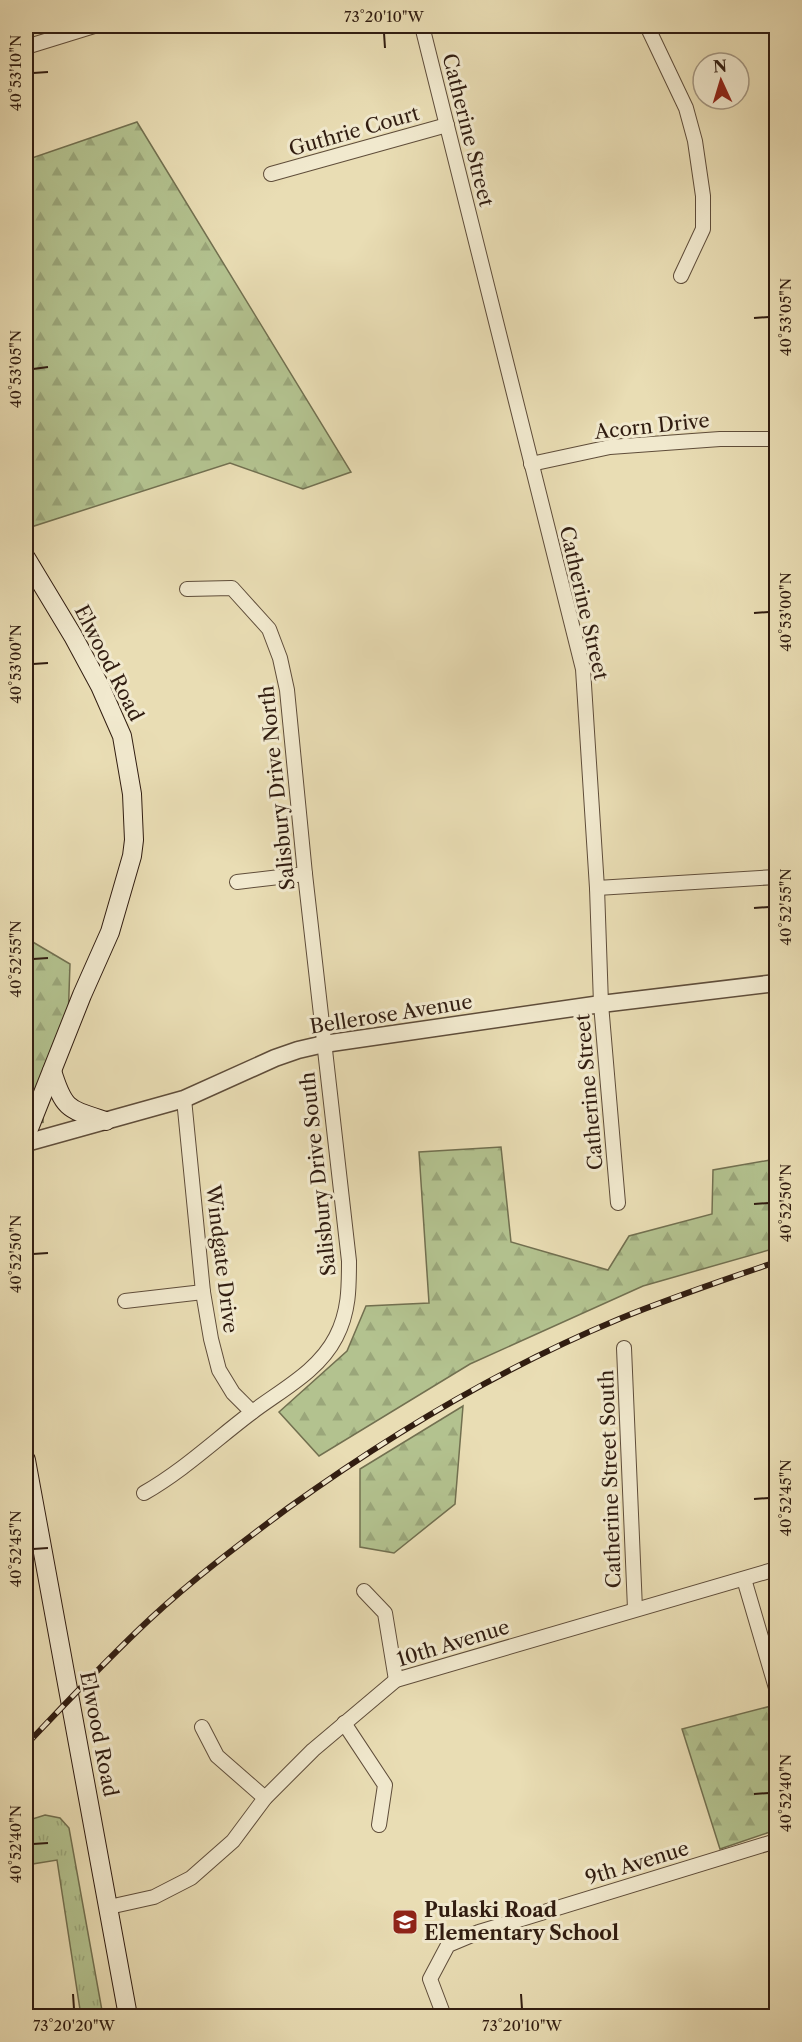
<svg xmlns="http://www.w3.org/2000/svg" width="802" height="2042" font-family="'Libre Caslon Text',serif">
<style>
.grass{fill:url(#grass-tufts);stroke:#727050;stroke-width:1.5}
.forest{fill:url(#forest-firs);stroke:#727050;stroke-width:1.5}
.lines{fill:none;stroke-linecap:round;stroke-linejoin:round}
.minor-casing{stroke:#5f4d3a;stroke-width:16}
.tertiary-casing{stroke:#5f4d3a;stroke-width:19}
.secondary-casing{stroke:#311d11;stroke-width:20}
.minor{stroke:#f1e9ce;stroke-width:14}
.tertiary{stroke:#f1e9ce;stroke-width:16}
.secondary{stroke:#f1e9ce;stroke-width:18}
.rail-casing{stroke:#311d11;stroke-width:6}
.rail{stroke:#f1e9ce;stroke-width:4;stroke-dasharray:11;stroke-linecap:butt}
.ticks{fill:none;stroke:#311d11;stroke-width:2}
.labels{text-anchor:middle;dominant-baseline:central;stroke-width:6;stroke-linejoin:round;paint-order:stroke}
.street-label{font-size:20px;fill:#311d11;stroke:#f1e9ce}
.poi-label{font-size:20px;font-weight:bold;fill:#311d11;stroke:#f1e9ce;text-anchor:start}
.neatline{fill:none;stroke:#311d11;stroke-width:2}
.ticks-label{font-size:15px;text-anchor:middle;fill:#311d11}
</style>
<defs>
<pattern id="grass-tufts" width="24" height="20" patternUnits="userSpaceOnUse" patternTransform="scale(1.5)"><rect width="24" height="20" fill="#b3c28f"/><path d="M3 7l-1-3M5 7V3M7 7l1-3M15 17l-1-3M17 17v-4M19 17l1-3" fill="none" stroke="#9aa67a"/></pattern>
<pattern id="forest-firs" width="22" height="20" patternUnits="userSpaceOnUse" patternTransform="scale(1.5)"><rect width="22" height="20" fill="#b3c28f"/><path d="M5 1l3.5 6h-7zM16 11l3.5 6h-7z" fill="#9aa67a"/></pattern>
</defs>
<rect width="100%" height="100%" fill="#e9ddb4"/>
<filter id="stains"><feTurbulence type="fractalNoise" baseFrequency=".00333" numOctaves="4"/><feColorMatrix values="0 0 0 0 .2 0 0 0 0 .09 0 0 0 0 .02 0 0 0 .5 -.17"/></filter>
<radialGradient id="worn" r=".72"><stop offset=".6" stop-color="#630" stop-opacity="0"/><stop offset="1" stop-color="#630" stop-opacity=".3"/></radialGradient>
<polygon class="grass" points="45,1815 60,1818 69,1828 103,2016 81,2016 57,1860 26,1865 26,1821"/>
<g class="forest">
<polygon points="137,122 351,472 303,489 230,463 31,527 26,518 26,160"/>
<polygon points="26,938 70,964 67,1050 43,1091 43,1123 26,1092"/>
<polygon points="501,1147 511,1242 608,1270 629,1236 712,1214 713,1170 776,1159 776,1248 643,1286 470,1364 319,1456 279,1412 347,1351 366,1306 429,1303 419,1152"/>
<polygon points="463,1406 455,1504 394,1553 360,1547 360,1469"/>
<polygon points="775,1705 776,1830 720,1849 682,1729"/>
</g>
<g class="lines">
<g class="minor-casing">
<g id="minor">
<polyline points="422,26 583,669 597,888 601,1004 618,1203"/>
<polyline points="647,26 686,108 695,141 703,196 703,229 681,276"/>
<polyline points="26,47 94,26"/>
<polyline points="271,174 447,125"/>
<polyline points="531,464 610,447 720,439 771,439 776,436"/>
<polyline points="237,882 305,874"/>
<polyline points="597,888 776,877"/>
<polyline points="184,1099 203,1292 211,1339 219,1370 233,1393 252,1412"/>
<polyline points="125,1301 203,1292"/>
<polyline points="624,1348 635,1609"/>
<path d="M 144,1493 C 184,1470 214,1441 251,1413 C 281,1390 318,1372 336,1337 C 349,1312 349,1288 349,1261 L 305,874 L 287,690 L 280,658 L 269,629 L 232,588 L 187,589"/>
<polyline points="744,1579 776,1688"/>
<polyline points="364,1591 385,1613 396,1680"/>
<polyline points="344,1723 385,1785 379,1825"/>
<polyline points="202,1727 217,1756 265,1798"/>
<polyline points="109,1907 154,1897 191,1878 233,1841 265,1798 313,1750 396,1680 776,1569"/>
<polyline points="444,2016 430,1979 448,1945 479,1932 776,1841"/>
</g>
</g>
<g class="tertiary-casing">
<polyline id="tertiary" points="26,1143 184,1099 275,1058 298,1050 324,1044 601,1004 776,983"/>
</g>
<g class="secondary-casing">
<g id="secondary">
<polyline points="26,558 73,636 100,686 122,736 132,794 134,840 132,856 110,932 82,995 26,1136"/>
<path d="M 52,1071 C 64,1110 68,1109 106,1121"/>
<polyline points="26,1460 128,2016"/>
</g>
</g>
<use href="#minor" class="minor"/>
<use href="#tertiary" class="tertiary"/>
<use href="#secondary" class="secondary"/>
<g class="rail-casing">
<path id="rail" d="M 26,1745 C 66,1703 107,1659 150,1619 C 193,1579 241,1543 288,1508 C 391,1434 501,1368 619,1319 C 670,1298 723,1280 776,1262"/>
</g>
<use href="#rail" class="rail"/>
</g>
<path class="ticks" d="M 384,33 L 385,48M 33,73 L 48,72M 754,318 L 769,317M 33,369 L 48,367M 754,613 L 769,612M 33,664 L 48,663M 754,908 L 769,907M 33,959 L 48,958M 754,1204 L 769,1203M 33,1254 L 48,1253M 754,1499 L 769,1498M 33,1549 L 48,1548M 754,1794 L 769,1793M 33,1844 L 48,1843M 73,1994 L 74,2009M 521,1994 L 522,2009"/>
<defs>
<g id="school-square" transform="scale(1.35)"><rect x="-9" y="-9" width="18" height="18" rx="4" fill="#8f2418" stroke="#f1e9ce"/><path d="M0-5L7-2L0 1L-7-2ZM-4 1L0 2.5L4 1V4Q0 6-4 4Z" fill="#fff"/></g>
</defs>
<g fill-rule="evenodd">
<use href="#school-square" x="405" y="1922"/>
</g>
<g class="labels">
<g class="street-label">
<text transform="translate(468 130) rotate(76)">Catherine Street</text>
<text transform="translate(354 131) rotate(-16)">Guthrie Court</text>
<text transform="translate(652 426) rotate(-6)">Acorn Drive</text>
<text transform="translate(584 603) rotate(77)">Catherine Street</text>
<text transform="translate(109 663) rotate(63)">Elwood Road</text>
<text transform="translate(277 788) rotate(-96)">Salisbury Drive North</text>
<text transform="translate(391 1014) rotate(-9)">Bellerose Avenue</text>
<text transform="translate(589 1092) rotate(-95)">Catherine Street</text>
<text transform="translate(318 1174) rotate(-96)">Salisbury Drive South</text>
<text transform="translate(222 1259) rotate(83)">Windgate Drive</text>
<text transform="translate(610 1479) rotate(-92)">Catherine Street South</text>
<text transform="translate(453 1643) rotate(-17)">10th Avenue</text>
<text transform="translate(99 1734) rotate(79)">Elwood Road</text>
<text transform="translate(637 1863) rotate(-17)">9th Avenue</text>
</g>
<g class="poi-label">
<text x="424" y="1910">Pulaski Road<tspan x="424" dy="23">Elementary School</tspan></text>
</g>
</g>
<rect width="802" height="2042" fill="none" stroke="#e9ddb4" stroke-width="66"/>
<g transform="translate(721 81) rotate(356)"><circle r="28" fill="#f1e9ce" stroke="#a49782" stroke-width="1.5"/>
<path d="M0-4.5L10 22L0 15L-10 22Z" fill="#8f2418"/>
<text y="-9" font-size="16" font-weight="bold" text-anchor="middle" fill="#311d11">N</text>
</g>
<rect x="33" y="33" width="736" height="1976" class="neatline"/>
<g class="ticks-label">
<text x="384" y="22">73°20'10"W</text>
<text transform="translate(16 73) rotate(-90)" y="5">40°53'10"N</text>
<text transform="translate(786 317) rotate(-90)" y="5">40°53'05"N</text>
<text transform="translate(16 369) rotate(-90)" y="5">40°53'05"N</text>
<text transform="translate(786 612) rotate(-90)" y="5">40°53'00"N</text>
<text transform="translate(16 664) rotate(-90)" y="5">40°53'00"N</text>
<text transform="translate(786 907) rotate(-90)" y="5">40°52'55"N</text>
<text transform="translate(16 959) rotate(-90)" y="5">40°52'55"N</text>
<text transform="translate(786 1203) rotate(-90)" y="5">40°52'50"N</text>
<text transform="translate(16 1254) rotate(-90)" y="5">40°52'50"N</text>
<text transform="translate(786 1498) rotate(-90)" y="5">40°52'45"N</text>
<text transform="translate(16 1549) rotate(-90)" y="5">40°52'45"N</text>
<text transform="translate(786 1793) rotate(-90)" y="5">40°52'40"N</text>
<text transform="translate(16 1844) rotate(-90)" y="5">40°52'40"N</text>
<text x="74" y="2031">73°20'20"W</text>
<text x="522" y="2031">73°20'10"W</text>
</g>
<rect width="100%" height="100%" filter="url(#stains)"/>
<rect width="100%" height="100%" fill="url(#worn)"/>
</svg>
